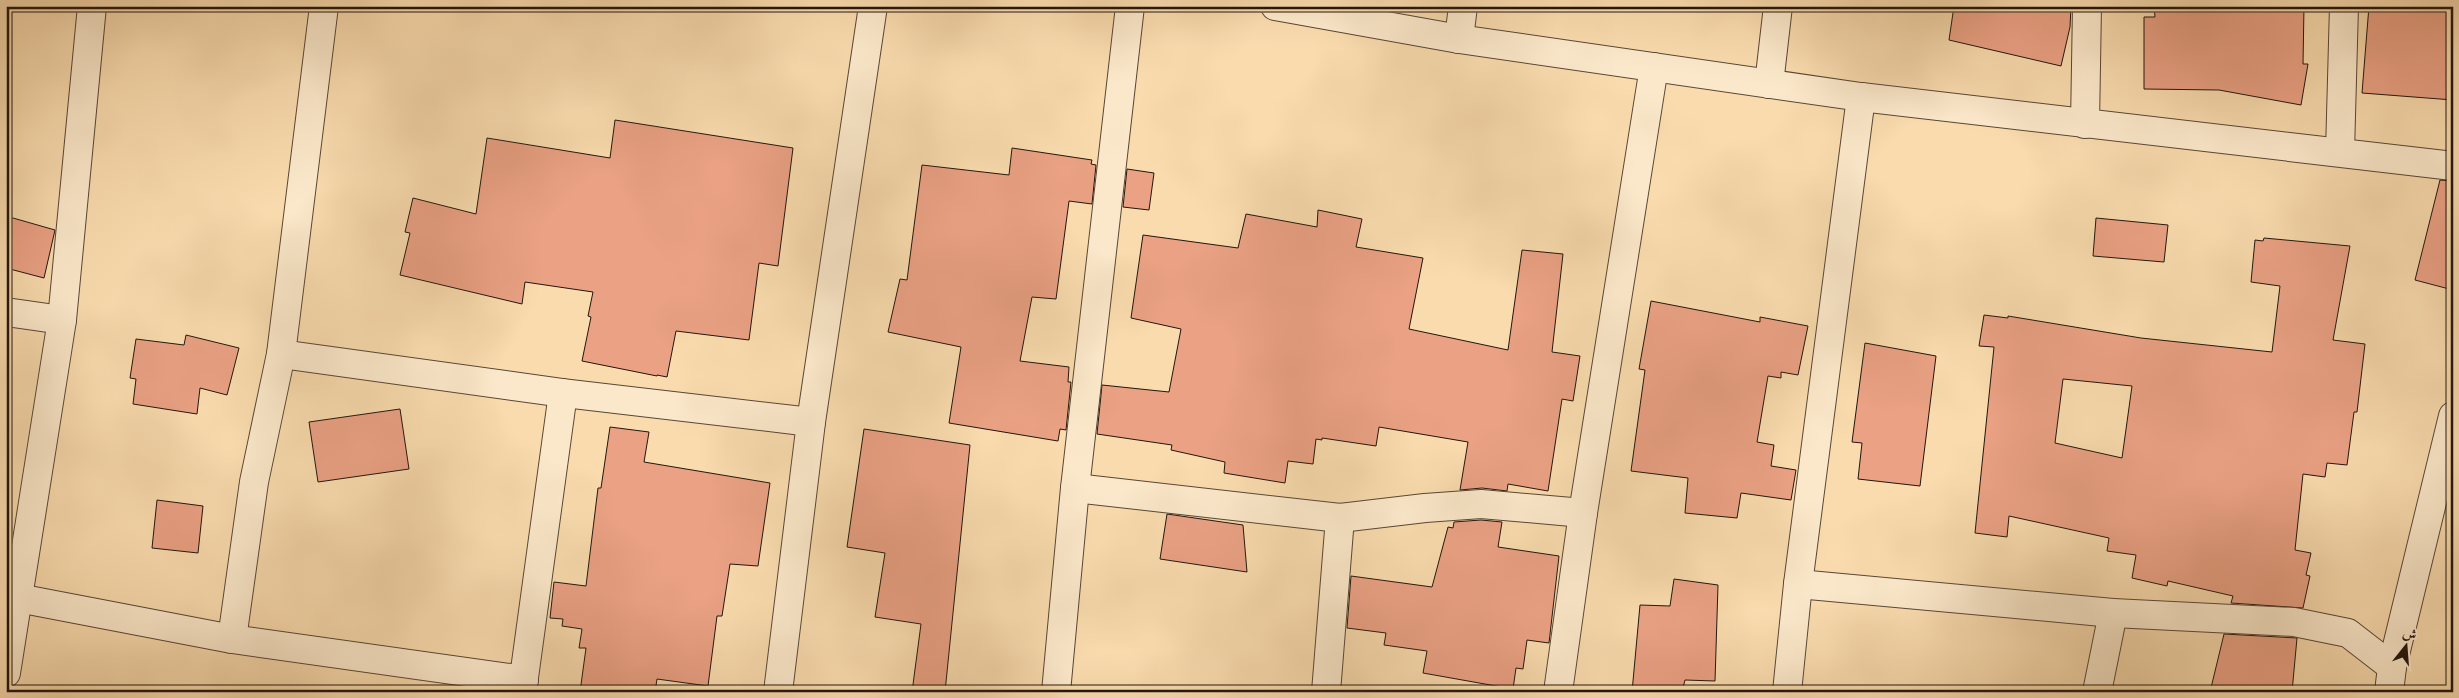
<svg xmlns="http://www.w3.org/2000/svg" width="2459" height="698" font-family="'IM FELL Great Primer',Amiri,serif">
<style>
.building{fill:#eaa184;stroke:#22160e;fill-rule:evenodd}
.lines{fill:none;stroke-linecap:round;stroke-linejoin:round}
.minor-casing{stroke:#584736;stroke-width:30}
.tertiary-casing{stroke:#584736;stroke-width:30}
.minor{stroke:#fbe8ca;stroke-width:28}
.tertiary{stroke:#fbe8ca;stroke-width:28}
</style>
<rect width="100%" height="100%" fill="#f9dbae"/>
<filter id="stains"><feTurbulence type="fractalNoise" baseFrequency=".004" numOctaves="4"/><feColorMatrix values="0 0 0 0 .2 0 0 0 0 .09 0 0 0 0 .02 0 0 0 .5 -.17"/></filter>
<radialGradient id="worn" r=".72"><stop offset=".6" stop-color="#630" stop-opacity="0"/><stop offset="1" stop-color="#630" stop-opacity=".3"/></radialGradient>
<g class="building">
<polygon points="1954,6 2071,6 2070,27 2061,66 1949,40"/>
<polygon points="2154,6 2304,6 2303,64 2308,64 2301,105 2219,90 2144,89 2144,17 2155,17"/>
<polygon points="2369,6 2453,6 2453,100 2362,93"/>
<polygon points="615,120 793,148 778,266 759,263 749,340 676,331 667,377 657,375 657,376 582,361 591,317 588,316 593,292 525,282 522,304 400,275 410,233 405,232 413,198 476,214 487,138 610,158"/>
<polygon points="1012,148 1092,160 1091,164 1096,165 1092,204 1069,201 1056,299 1032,297 1020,361 1069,367 1068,382 1071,382 1066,430 1060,429 1058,441 949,423 961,347 888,332 900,279 907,280 922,165 1009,175"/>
<polygon points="1127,169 1154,173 1149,210 1123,207"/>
<polygon points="2440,180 2453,181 2453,290 2415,280"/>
<polygon points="1318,210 1362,219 1356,247 1423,258 1409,329 1508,350 1522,250 1563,254 1552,352 1580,356 1573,401 1562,399 1548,491 1508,484 1507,491 1482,488 1460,490 1468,442 1379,427 1376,446 1322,438 1322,440 1316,439 1313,464 1288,461 1285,483 1224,473 1225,462 1171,450 1172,445 1097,434 1102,385 1169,392 1181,329 1131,318 1143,235 1238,248 1246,214 1317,227"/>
<polygon points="6,216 55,230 44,278 6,268"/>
<polygon points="2096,218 2168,225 2164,262 2093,256"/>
<path d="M 2264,238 L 2350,246 L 2333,340 L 2365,344 L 2357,412 L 2354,412 L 2347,465 L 2327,463 L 2325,477 L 2303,474 L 2295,550 L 2311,553 L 2306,575 L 2310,576 L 2303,608 L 2231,603 L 2233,596 L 2168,581 L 2167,586 L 2132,578 L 2136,555 L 2107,551 L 2109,538 L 2009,516 L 2007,537 L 1975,533 L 1994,347 L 1979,346 L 1984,315 L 2008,318 L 2008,316 L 2141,338 L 2272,352 L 2280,286 L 2251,282 L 2255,240 L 2263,241 ZM 2063,379 L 2132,386 L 2122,458 L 2055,443 Z"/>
<polygon points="1651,301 1760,322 1760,317 1808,326 1798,375 1781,372 1781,378 1768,376 1757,442 1774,445 1771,466 1796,470 1791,500 1741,493 1737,518 1685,513 1688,478 1631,471 1645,370 1639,369"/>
<polygon points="186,335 239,348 227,395 200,388 197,414 133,404 136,379 130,378 136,339 184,345"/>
<polygon points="1865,343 1936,356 1920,486 1858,479 1862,443 1852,442"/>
<polygon points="400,409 409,469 318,482 309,422"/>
<polygon points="610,427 649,432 644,462 770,483 758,566 730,564 722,616 717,616 708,686 657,679 655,692 580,692 586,648 579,648 582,629 562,626 563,619 550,618 554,582 586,586 598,488 601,488"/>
<polygon points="864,429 970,445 945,692 912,692 921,624 875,617 885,553 847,547"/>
<polygon points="157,500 203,506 198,553 152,548"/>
<polygon points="1167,514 1243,525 1247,572 1160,559"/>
<polygon points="1481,520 1502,522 1498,547 1559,556 1549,643 1527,640 1523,669 1516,668 1513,689 1423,673 1427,651 1384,645 1386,633 1347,628 1351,576 1432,587 1448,527 1453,528 1454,522"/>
<polygon points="1674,579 1718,585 1715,681 1685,680 1682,692 1632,692 1640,605 1670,606"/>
<polygon points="2224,634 2297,638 2292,692 2210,692"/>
</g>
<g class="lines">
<g class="minor-casing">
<g id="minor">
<polyline points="1459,39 1463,6"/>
<polyline points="1769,84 1778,6"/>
<polyline points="2085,124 2087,6"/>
<polyline points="2340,152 2344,6"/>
<polyline points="6,312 62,320"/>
<polyline points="281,354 563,393 811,422"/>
<polyline points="1075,488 1340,518 1425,508 1481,504 1583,513"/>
<polyline points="1798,584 2113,613 2294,622 2348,633 2392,667"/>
<polyline points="18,598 232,639 524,680"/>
<polyline points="232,639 254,482 281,354 324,6"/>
<polyline points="6,673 62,320 92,6"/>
<polyline points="522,692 563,393"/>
<polyline points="778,692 811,422 873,6"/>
<polyline points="1056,692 1075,488 1130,6"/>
<polyline points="1326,692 1340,518"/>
<polyline points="1558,692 1583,513 1654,67"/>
<polyline points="1787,692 1798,584 1861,97"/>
<polyline points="2097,692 2113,613"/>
</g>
</g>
<g class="tertiary-casing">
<g id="tertiary">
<polyline points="1275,6 1459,39 1861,97 2453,166"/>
<polyline points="2389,692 2392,667 2453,416"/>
</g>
</g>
<use href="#minor" class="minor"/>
<use href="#tertiary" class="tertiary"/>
</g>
<rect width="2459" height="698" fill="none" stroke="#f9dbae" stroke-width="25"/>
<rect x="8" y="8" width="2444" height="683" fill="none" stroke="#22160e" stroke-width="2.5"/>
<rect x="12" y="12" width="2434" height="673" fill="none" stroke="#22160e"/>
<g transform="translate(2406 646) rotate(17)" stroke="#fbe8ca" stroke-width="4" paint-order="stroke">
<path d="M0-4L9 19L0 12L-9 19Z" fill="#22160e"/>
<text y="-8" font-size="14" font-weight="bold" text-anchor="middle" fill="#22160e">ش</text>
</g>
<rect width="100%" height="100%" filter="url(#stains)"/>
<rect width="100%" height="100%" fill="url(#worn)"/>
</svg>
